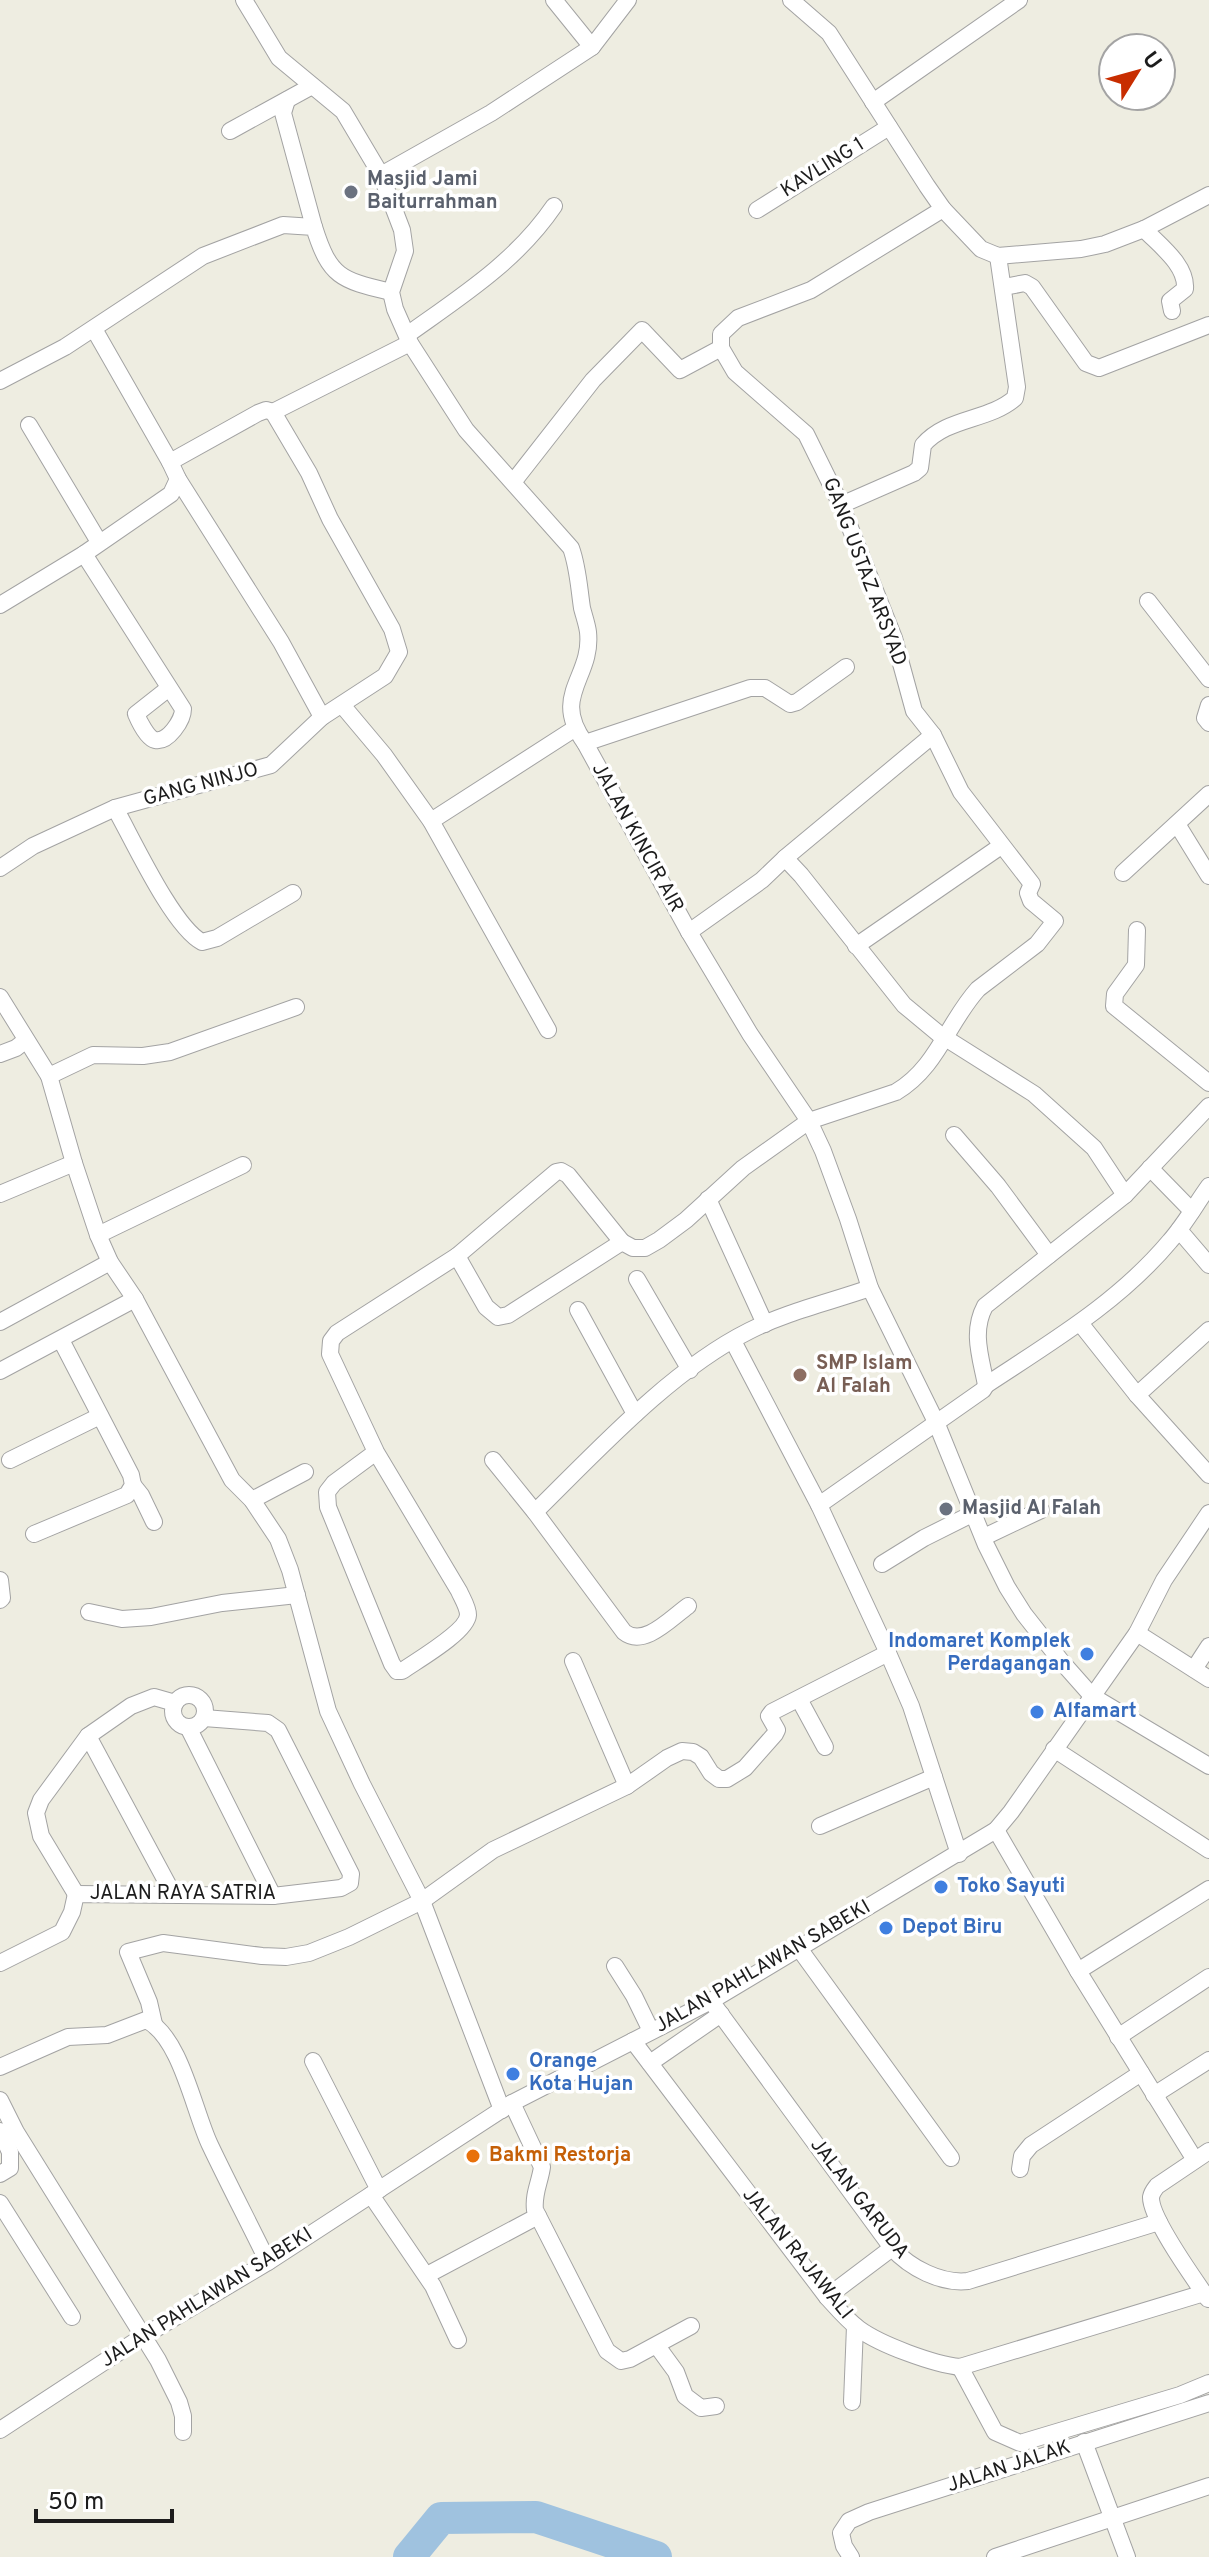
<svg xmlns="http://www.w3.org/2000/svg" width="1209" height="2557" font-family="Overpass,sans-serif">
<style>
.lines{fill:none;stroke-linecap:round;stroke-linejoin:round}
.river{stroke:#9fc2df;stroke-width:32}
.minor-casing{stroke:#a3a3a3;stroke-width:18}
.minor{stroke:#fff;stroke-width:16}
.worship-dot{fill:#6b7280;stroke:#fff;stroke-width:3}
.education-dot{fill:#8d6e63;stroke:#fff;stroke-width:3}
.shop-dot{fill:#3f7fe0;stroke:#fff;stroke-width:3}
.food-dot{fill:#e8710a;stroke:#fff;stroke-width:3}
.labels{text-anchor:middle;dominant-baseline:central;stroke-width:7;stroke-linejoin:round;paint-order:stroke}
.street-label{font-size:20px;fill:#1c1c1c;stroke:#fff}
.worship-label{font-size:20px;font-weight:bold;fill:#5b616d;stroke:#fff;text-anchor:start}
.education-label{font-size:20px;font-weight:bold;fill:#785e54;stroke:#fff;text-anchor:start}
.shop-label{font-size:20px;font-weight:bold;fill:#366cbe;stroke:#fff;text-anchor:start}
.food-label{font-size:20px;font-weight:bold;fill:#c56008;stroke:#fff;text-anchor:start}
</style>
<rect width="100%" height="100%" fill="#eeede1"/>
<g class="lines">
<polyline class="river" points="409,2557 441,2518 536,2517 656,2557"/>
<g class="minor-casing">
<g id="minor">
<path d="M 244,0 L 279,58 L 343,111 L 381,175 L 402,230 L 405,251 L 391,292 L 395,309 L 410,343 L 466,430 L 571,548 C 578,567 579,588 582,608 C 584,616 587,624 588,632 C 593,678 550,695 585,743 L 689,932 L 750,1034 L 809,1121 L 823,1151 L 848,1219 L 870,1288 L 936,1422 L 986,1545 L 1007,1587 L 1024,1614 L 1061,1661 L 1092,1696 L 1209,1766"/>
<polyline points="554,0 592,47"/>
<polyline points="791,0 829,33 927,186 943,209 981,249 998,256 1081,249 1105,244 1144,229 1209,195"/>
<polyline points="287,100 283,113 314,227"/>
<polyline points="873,102 1019,0"/>
<polyline points="230,131 312,86"/>
<polyline points="381,175 491,113 592,47 628,0"/>
<polyline points="757,210 889,127"/>
<path d="M 1144,229 C 1159,245 1187,265 1185,289 L 1170,301 L 1172,311"/>
<polyline points="1004,287 1025,283 1032,287 1086,363 1099,368 1209,325"/>
<polyline points="94,329 170,462 178,479 281,642 322,717"/>
<path d="M 407,335 C 460,297 516,262 554,206"/>
<polyline points="721,348 721,334 738,318 811,290 943,209"/>
<path d="M 0,381 L 65,347 L 203,256 L 283,225 L 314,227 C 330,278 341,280 391,292"/>
<polyline points="273,412 410,343"/>
<polyline points="29,425 99,542"/>
<path d="M 841,505 L 914,473 L 920,468 L 923,445 C 947,417 989,421 1015,398 L 1017,387 L 998,256"/>
<path d="M 84,554 L 183,709 C 183,720 168,743 155,740 C 147,738 139,721 136,714 L 169,688"/>
<polyline points="1148,601 1209,679"/>
<polyline points="0,605 84,554 171,494 178,479"/>
<polyline points="342,705 384,755 431,821 548,1030"/>
<polyline points="1209,705 1205,718 1209,723"/>
<polyline points="585,743 750,688 765,688 790,704 797,702 846,667"/>
<path d="M 115,808 C 133,840 173,927 202,942 L 217,938 L 293,893"/>
<polyline points="431,821 574,729"/>
<polyline points="1177,824 1209,876"/>
<polyline points="785,858 933,735"/>
<polyline points="0,868 33,846 115,808 271,765 322,717 385,676 399,652 392,629 330,519 309,473 273,412 266,410 258,413 170,462"/>
<polyline points="1123,873 1209,794"/>
<polyline points="1137,930 1136,965 1115,994 1114,1006 1209,1083"/>
<polyline points="689,932 762,880 785,858 801,875 904,1005 939,1034 1034,1094 1094,1148 1125,1195"/>
<polyline points="856,946 1001,846"/>
<polyline points="0,997 49,1076 74,1163 98,1235 110,1262 135,1299 232,1480 252,1500 278,1539 290,1570 328,1711 362,1784 422,1901 502,2110"/>
<polyline points="0,1054 16,1048 26,1040"/>
<polyline points="49,1076 93,1055 143,1056 170,1052 296,1007"/>
<polyline points="954,1135 998,1186 1049,1255"/>
<polyline points="1150,1168 1192,1211"/>
<polyline points="0,1194 74,1163"/>
<polyline points="708,1199 765,1324"/>
<polyline points="1179,1230 1209,1265"/>
<polyline points="98,1235 243,1165"/>
<polyline points="457,1256 556,1172 561,1171 568,1175 622,1242"/>
<polyline points="637,1279 690,1370"/>
<polyline points="578,1310 635,1414"/>
<polyline points="0,1322 110,1262"/>
<polyline points="1080,1323 1137,1395 1209,1475"/>
<polyline points="733,1341 819,1505 888,1653 911,1706 959,1854"/>
<polyline points="0,1371 135,1299"/>
<path d="M 986,1385 C 1051,1342 1119,1302 1170,1241 C 1185,1224 1196,1204 1209,1186"/>
<polyline points="1137,1395 1209,1330"/>
<path d="M 376,1452 L 334,1483 L 327,1492 L 328,1507 L 392,1664 L 397,1671 L 402,1671 C 416,1661 467,1632 468,1615 C 468,1607 462,1598 459,1591 L 376,1452 L 330,1354 L 331,1341 L 337,1333 L 457,1256 L 486,1307 L 498,1317 L 508,1315 L 622,1242 L 633,1248 L 645,1248 L 659,1240 L 686,1220 L 743,1168 L 809,1121 L 896,1092 C 937,1068 948,1022 978,989 L 1037,944 L 1055,921 L 1031,901 L 1028,893 L 1032,884 L 961,792 L 933,735 L 914,711 L 894,638 L 841,505 L 806,434 L 735,372 L 721,348 L 680,370 L 642,330 L 593,380 L 514,481"/>
<polyline points="10,1460 100,1416"/>
<path d="M 493,1460 L 535,1512 L 624,1632 C 644,1648 671,1618 688,1606"/>
<polyline points="133,1485 141,1495 154,1522"/>
<polyline points="252,1500 305,1472"/>
<path d="M 819,1505 L 983,1390 L 986,1385 C 981,1358 971,1332 985,1306 L 1125,1195 L 1209,1106"/>
<path d="M 535,1512 C 597,1451 671,1370 749,1331 C 786,1312 830,1302 870,1288"/>
<polyline points="34,1534 127,1495 133,1485 131,1475 61,1340"/>
<polyline points="984,1537 1041,1510"/>
<polyline points="882,1564 924,1538 974,1513"/>
<polyline points="0,1580 2,1598 0,1600"/>
<polyline points="89,1612 122,1619 151,1617 222,1603 297,1595"/>
<polyline points="1137,1633 1209,1679"/>
<polyline points="573,1661 627,1786"/>
<polyline points="1194,1669 1209,1646"/>
<circle cx="189" cy="1711" r="16"/>
<polyline points="799,1699 825,1747"/>
<polyline points="188,1727 273,1896"/>
<polyline points="88,1736 173,1894"/>
<polyline points="1054,1749 1209,1850"/>
<polyline points="820,1826 934,1777"/>
<polyline points="996,1830 1078,1971 1195,2160"/>
<polyline points="76,1894 41,1836 36,1813 41,1800 88,1736 131,1706 154,1697 175,1703"/>
<polyline points="798,1947 951,2158"/>
<polyline points="0,1963 62,1932 72,1912 76,1894 273,1896 341,1888 350,1883 351,1874 278,1730 268,1723 204,1718"/>
<polyline points="615,1966 634,1996 651,2031"/>
<polyline points="1078,1971 1209,1889"/>
<path d="M 711,2001 L 892,2248 C 910,2268 941,2284 968,2281 L 1159,2222"/>
<polyline points="154,2024 149,2002 128,1952 163,1943 262,1956 286,1957 309,1953 349,1937 422,1901 493,1850 627,1786 667,1758 682,1751 693,1752 701,1757 711,1773 719,1779 727,1779 745,1768 775,1734 777,1730 769,1716 772,1712 888,1653"/>
<polyline points="1118,2037 1209,1977"/>
<path d="M 633,2041 L 827,2297 C 837,2308 847,2320 859,2329 C 881,2345 933,2364 960,2367 L 1204,2293"/>
<polyline points="313,2061 379,2190"/>
<polyline points="650,2063 721,2014"/>
<path d="M 0,2067 L 68,2037 L 107,2035 L 146,2020 C 181,2037 194,2112 210,2145 C 229,2185 249,2223 268,2262"/>
<polyline points="1154,2095 1209,2060"/>
<polyline points="0,2100 16,2132 158,2360 179,2402 183,2416 183,2432"/>
<path d="M 512,2103 L 542,2167 C 540,2182 533,2194 535,2210 L 607,2351 L 621,2361 L 630,2359 L 691,2326"/>
<polyline points="0,2131 10,2152 10,2168 0,2174"/>
<polyline points="1020,2169 1022,2156 1031,2145 1141,2073"/>
<polyline points="371,2195 433,2286 458,2340"/>
<polyline points="0,2203 72,2317"/>
<polyline points="427,2275 538,2216"/>
<polyline points="827,2297 892,2248"/>
<path d="M 1208,2299 C 1195,2280 1150,2218 1151,2197 C 1152,2192 1154,2190 1157,2186 L 1209,2151"/>
<polyline points="657,2346 676,2372 685,2396 701,2408 716,2406"/>
<polyline points="960,2367 995,2432 1020,2443 1180,2395 1209,2383"/>
<polyline points="852,2402 855,2326"/>
<polyline points="0,2430 142,2337 268,2262 512,2103 711,2001 996,1830 1011,1812 1137,1633 1164,1580 1209,1513"/>
<polyline points="1084,2442 1127,2557"/>
<polyline points="851,2557 844,2546 841,2533 849,2521 869,2512 1209,2403"/>
<polyline points="995,2557 1209,2486"/>
</g>
</g>
<use href="#minor" class="minor"/>
</g>
<g class="worship-dot">
<circle cx="351" cy="192" r="8"/>
<circle cx="946" cy="1509" r="8"/>
</g>
<circle class="education-dot" cx="800" cy="1375" r="8"/>
<g class="shop-dot">
<circle cx="1087" cy="1654" r="8"/>
<circle cx="1037" cy="1712" r="8"/>
<circle cx="941" cy="1887" r="8"/>
<circle cx="886" cy="1928" r="8"/>
<circle cx="513" cy="2074" r="8"/>
</g>
<circle class="food-dot" cx="473" cy="2156" r="8"/>
<g class="labels">
<g class="street-label">
<text transform="translate(823 168) rotate(-32)">KAVLING 1</text>
<text transform="translate(864 572) rotate(69)">GANG USTAZ ARSYAD</text>
<text transform="translate(201 785) rotate(-15)">GANG NINJO</text>
<text transform="translate(637 838) rotate(61)">JALAN KINCIR AIR</text>
<text x="183" y="1894">JALAN RAYA SATRIA</text>
<text transform="translate(763 1967) rotate(-30)">JALAN PAHLAWAN SABEKI</text>
<text transform="translate(859 2199) rotate(52)">JALAN GARUDA</text>
<text transform="translate(797 2254) rotate(51)">JALAN RAJAWALI</text>
<text transform="translate(207 2298) rotate(-32)">JALAN PAHLAWAN SABEKI</text>
<text transform="translate(1009 2467) rotate(-18)">JALAN JALAK</text>
</g>
<g class="worship-label">
<text x="367" y="180">Masjid Jami<tspan x="367" dy="23">Baiturrahman</tspan></text>
<text x="962" y="1509">Masjid Al Falah</text>
</g>
<g class="education-label">
<text x="816" y="1364">SMP Islam<tspan x="816" dy="23">Al Falah</tspan></text>
</g>
<g class="shop-label">
<text x="1071" y="1642" text-anchor="end">Indomaret Komplek<tspan x="1071" dy="23">Perdagangan</tspan></text>
<text x="1053" y="1712">Alfamart</text>
<text x="957" y="1887">Toko Sayuti</text>
<text x="902" y="1928">Depot Biru</text>
<text x="529" y="2062">Orange<tspan x="529" dy="23">Kota Hujan</tspan></text>
</g>
<g class="food-label">
<text x="489" y="2156">Bakmi Restorja</text>
</g>
</g>
<g transform="translate(1137 72) rotate(53)"><circle r="38" fill="#ffffff" stroke="#a4a4a4" stroke-width="2"/>
<path d="M0-6L14 30L0 20L-14 30Z" fill="#c82d00"/>
<text y="-12" font-size="22" font-weight="bold" text-anchor="middle" fill="#1c1c1c">U</text>
</g>
<path d="M36 2509v12h136v-12" fill="none" stroke="#1c1c1c" stroke-width="4"/>
<text x="48" y="2509" font-size="24" fill="#1c1c1c" stroke="#ffffff" stroke-width="6" paint-order="stroke">50 m</text>
</svg>
